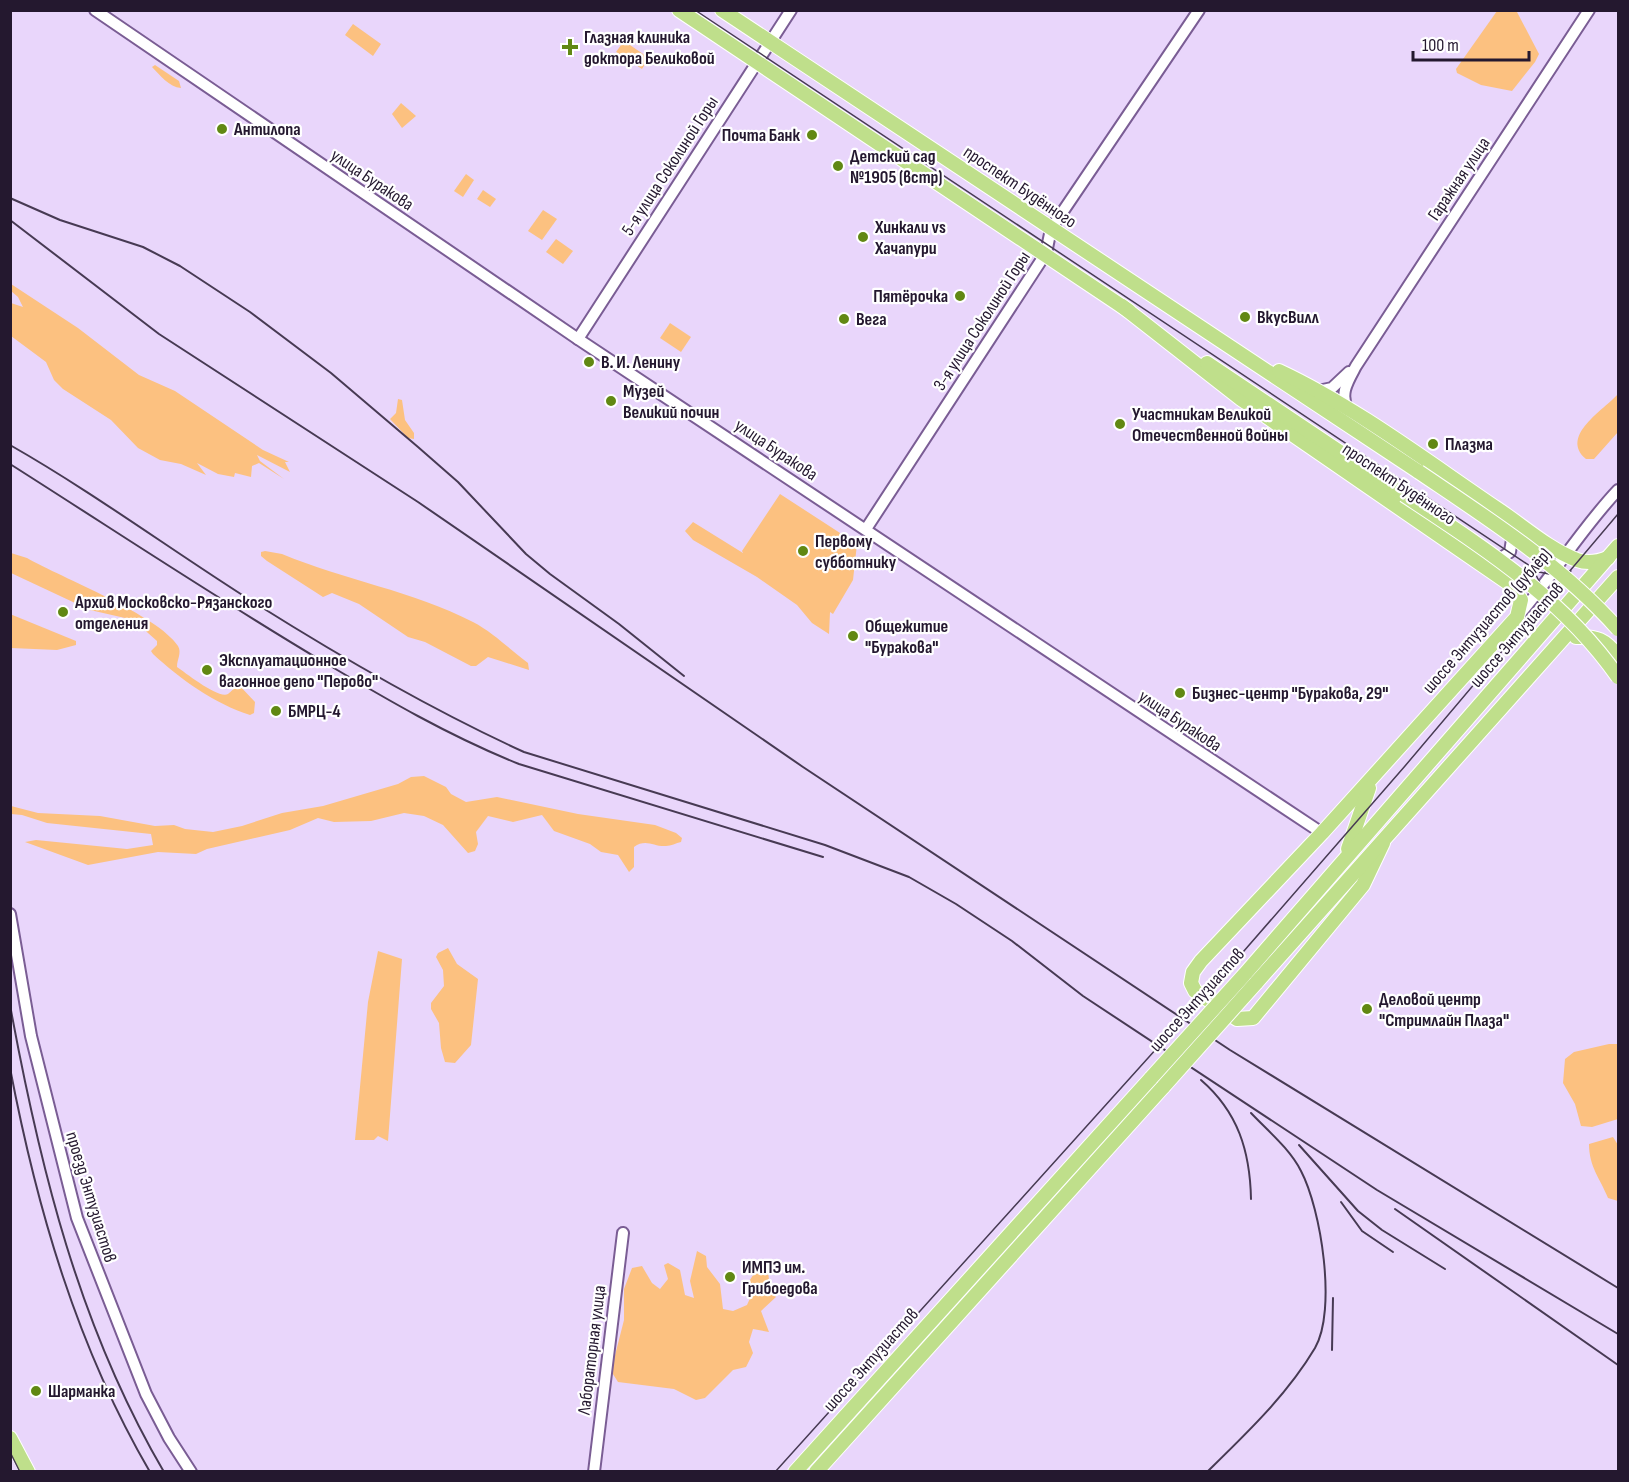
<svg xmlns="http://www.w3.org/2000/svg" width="1629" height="1482" font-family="'Sofia Sans Condensed',sans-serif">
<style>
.green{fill:#fcc180}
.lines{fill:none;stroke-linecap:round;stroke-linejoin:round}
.minor-casing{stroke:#7a5d94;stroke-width:14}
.major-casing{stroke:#fff;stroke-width:16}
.minor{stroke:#fff;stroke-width:10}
.major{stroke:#bfdf8b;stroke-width:14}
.tram{stroke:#473a53;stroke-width:1.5}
.rail{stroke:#473a53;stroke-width:2}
.major-bridge-casing{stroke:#fff;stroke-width:16;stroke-linecap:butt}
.major-bridge{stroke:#bfdf8b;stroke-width:14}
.poi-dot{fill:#618813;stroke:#fff;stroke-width:2}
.labels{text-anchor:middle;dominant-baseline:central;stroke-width:4.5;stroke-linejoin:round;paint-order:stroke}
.poi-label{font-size:18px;font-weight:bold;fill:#24182f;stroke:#fff;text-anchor:start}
.street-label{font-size:18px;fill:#24182f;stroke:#fff}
</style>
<rect width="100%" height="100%" fill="#e9d6fb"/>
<g class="green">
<polygon points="1497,11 1517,12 1539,54 1535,62 1512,91 1481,85 1457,73 1456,69"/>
<polygon points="353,24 381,44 373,56 345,35"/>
<polygon points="624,41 649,58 642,69 616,52"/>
<path d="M 155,65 L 179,81 L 181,88 C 169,87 160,75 152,67 Z"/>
<polygon points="401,103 416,116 402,128 392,114"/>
<polygon points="466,174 474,180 463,197 454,191"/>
<polygon points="483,190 496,199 490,207 477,199"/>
<polygon points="543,210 557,219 542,240 528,231"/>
<polygon points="556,239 573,251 563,264 546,252"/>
<polygon points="11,284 78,328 139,375 175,391 263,450 289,462 285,462 290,472 257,455 260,461 284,479 259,463 252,466 251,477 235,473 234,477 218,474 197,463 206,475 181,464 160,460 138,448 111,420 63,389 54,380 46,362 11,336 11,303 23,307 18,297 11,291"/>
<polygon points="670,323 691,337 681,352 660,338"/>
<path d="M 1618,394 L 1618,432 L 1594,459 L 1586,459 C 1559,436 1604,410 1618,394 Z"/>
<polygon points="398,399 402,400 405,420 414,433 414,439 408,438 390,419 396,413"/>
<polygon points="780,494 857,544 853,580 833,614 830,612 829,634 812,623 797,605 757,577 693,540 685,531 693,522 743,553 742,551"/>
<path d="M 265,551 L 282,554 C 344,580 413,591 473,622 C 494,633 509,649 528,663 L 529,670 L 488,657 L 476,666 L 471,666 L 425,642 L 408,637 L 359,604 L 332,593 L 323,597 L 267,561 L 261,556 L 261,552 Z"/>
<path d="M 11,553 L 27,558 C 62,578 158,615 178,646 C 182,653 177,659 177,667 C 186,673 218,699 228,694 C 231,692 235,687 238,684 L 255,702 L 254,713 L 250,715 C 215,704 180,679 153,654 L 151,651 L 157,645 L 157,641 L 139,625 L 125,618 L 90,610 L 11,573 Z"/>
<polygon points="10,614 76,641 76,645 57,650 11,648"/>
<path d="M 424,776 L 446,787 L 451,794 L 466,802 L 497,797 L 578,814 L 655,825 L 676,833 L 682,838 L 681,842 C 676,843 671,846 666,846 C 654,847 646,838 634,847 L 634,867 L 629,872 L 618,855 L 601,852 L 590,844 L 554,831 L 542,815 L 513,822 L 488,816 L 476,832 L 478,844 L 475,851 L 468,853 L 443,825 L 424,816 L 404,813 L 371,821 L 334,822 L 318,818 L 290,830 L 207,849 L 196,854 L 158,852 L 88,865 L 25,842 L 36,840 L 127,849 L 153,845 L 151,834 L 47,823 L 22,815 L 11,814 L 11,806 L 38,813 L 100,816 L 155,826 L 174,825 L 185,829 L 213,832 L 242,826 L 282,813 L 323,806 L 398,784 L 411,777 Z"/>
<polygon points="448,948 457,964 478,979 471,1045 455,1063 445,1062 441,1048 439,1023 431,1009 431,1003 444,986 443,970 436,957 438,953"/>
<polygon points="378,951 402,959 388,1141 378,1136 374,1140 355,1140 368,1002"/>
<polygon points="1609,1044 1618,1044 1618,1119 1592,1127 1581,1126 1575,1104 1563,1083 1565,1059 1574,1052"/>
<path d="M 1613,1137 L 1618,1145 L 1618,1201 L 1608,1198 C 1600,1178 1589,1167 1589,1144 Z"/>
<polygon points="697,1251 706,1256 707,1267 720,1284 723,1309 733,1311 747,1305 751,1296 748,1283 757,1269 768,1272 770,1287 776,1297 761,1311 769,1332 753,1329 749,1342 753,1353 746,1367 733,1370 705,1398 696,1400 674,1389 618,1382 611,1371 624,1320 624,1289 632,1268 642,1266 652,1283 660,1289 668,1279 664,1265 668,1263 680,1270 685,1295 694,1298 690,1281"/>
</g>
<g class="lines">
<g class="minor-casing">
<g id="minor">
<polyline points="95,10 578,339 1322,833"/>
<polyline points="578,339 791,10"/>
<polyline points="1318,391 1332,388 1349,372"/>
<path d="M 1348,410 C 1339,394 1348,381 1356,366 L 1589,10"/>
<polyline points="866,529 1046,253 1051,229 1199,10"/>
<polyline points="1495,562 1510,552 1513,533"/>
<path d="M 1518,616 C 1553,576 1581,529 1618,490"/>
<polyline points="10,914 31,1036 77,1218 146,1394 169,1438 191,1472"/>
<polyline points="594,1472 623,1233"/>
</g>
</g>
<g class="major-casing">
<g id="major">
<polyline points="679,10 1129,311"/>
<polyline points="722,10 1419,472"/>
<polyline points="1122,306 1241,399 1511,585 1521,600 1517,617 1322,833 1201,961 1193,972 1191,983 1195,991 1237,1019 1253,1018 1363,885 1383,843"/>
<polyline points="1207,363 1404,495"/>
<path d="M 1279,371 C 1354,406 1428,462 1496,508 C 1522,525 1548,549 1577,560 C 1588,564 1598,562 1608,558"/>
<path d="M 1576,637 C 1597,636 1605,640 1618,656"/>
<polyline points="1348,849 1369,788"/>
<polyline points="1244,975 1618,546"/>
<polyline points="1256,983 1618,577"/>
<polyline points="10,1438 28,1472"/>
<polyline points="795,1472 1151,1078"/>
<polyline points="816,1472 1164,1086"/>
</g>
</g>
<use href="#minor" class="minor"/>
<use href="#major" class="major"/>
<g class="tram">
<polyline points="695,10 1539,572 1559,576 1571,571"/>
<polyline points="1532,567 1540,583 1538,607"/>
<polyline points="10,1452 20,1472"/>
<polyline points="775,1472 1230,967 1405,766 1618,514"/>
</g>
<g class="rail">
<polyline points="10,198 60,220 143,247 180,266 250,312 331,373 418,447 458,482 526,554 550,574 619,624 684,676"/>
<polyline points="10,220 159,334 418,502 803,767 1230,1050 1618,1288"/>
<path d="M 10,445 C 96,494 175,553 258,605 C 344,659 432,710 524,752 L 825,845 L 909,877 L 956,904 L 1012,941 L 1083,996 L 1377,1190 L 1618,1334"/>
<path d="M 10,464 C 114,530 216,598 322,661 C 386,699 449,736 519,764 L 823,857"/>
<path d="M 10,1005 C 40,1168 79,1327 164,1472"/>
<path d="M 10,1068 C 37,1209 77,1347 150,1472"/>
<path d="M 1201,1080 C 1238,1112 1250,1151 1251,1199"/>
<polyline points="1299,1145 1358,1211 1382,1230 1445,1269"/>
<polyline points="1341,1202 1362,1231 1393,1252"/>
<polyline points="1395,1209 1618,1365"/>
<polyline points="1332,1350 1333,1298"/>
<path d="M 1207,1472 C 1246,1434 1287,1395 1315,1348 C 1337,1310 1321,1209 1301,1171 C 1290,1149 1268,1131 1251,1113"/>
</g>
<g class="major-bridge-casing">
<g id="major-bridge">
<path d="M 1419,472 C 1490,520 1561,565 1618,629"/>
<path d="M 1404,495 C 1484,548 1563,598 1618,677"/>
<polyline points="1151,1078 1244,975"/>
<polyline points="1164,1086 1256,983"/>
</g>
</g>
<use href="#major-bridge" class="major-bridge"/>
</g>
<g class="poi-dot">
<path d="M567 38h6v6h6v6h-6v6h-6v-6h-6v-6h6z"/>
<circle cx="222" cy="129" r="6"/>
<circle cx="812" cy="135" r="6"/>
<circle cx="838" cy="166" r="6"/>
<circle cx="863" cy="237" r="6"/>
<circle cx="960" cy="296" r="6"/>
<circle cx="1245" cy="317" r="6"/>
<circle cx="844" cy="319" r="6"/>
<circle cx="589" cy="362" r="6"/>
<circle cx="611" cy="401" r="6"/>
<circle cx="1120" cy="424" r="6"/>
<circle cx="1433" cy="444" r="6"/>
<circle cx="803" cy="551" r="6"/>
<circle cx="63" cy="612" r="6"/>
<circle cx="853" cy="636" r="6"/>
<circle cx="207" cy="670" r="6"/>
<circle cx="1180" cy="693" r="6"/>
<circle cx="276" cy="711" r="6"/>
<circle cx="1367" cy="1009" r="6"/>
<circle cx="730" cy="1277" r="6"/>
<circle cx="36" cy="1391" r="6"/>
</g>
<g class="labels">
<g class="poi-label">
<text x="584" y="37">Глазная клиника<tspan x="584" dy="21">доктора Беликовой</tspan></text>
<text x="234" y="129">Антилопа</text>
<text x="800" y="135" text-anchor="end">Почта Банк</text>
<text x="850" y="156">Детский сад<tspan x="850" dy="21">№1905 (встр)</tspan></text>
<text x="875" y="227">Хинкали vs<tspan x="875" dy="21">Хачапури</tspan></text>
<text x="948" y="296" text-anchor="end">Пятёрочка</text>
<text x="1257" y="317">ВкусВилл</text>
<text x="856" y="319">Вега</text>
<text x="601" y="362">В. И. Ленину</text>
<text x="623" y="391">Музей<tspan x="623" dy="21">Великий почин</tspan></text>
<text x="1132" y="414">Участникам Великой<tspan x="1132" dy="21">Отечественной войны</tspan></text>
<text x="1445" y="444">Плазма</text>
<text x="815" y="541">Первому<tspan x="815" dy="21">субботнику</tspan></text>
<text x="75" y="602">Архив Московско-Рязанского<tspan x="75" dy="21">отделения</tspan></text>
<text x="865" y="626">Общежитие<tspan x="865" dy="21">"Буракова"</tspan></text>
<text x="219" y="660">Эксплуатационное<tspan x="219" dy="21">вагонное депо "Перово"</tspan></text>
<text x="1192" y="693">Бизнес-центр "Буракова, 29"</text>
<text x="288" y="711">БМРЦ-4</text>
<text x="1379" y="999">Деловой центр<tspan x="1379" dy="21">"Стримлайн Плаза"</tspan></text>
<text x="742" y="1267">ИМПЭ им.<tspan x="742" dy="21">Грибоедова</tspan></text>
<text x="48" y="1391">Шарманка</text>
</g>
<g class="street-label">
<text transform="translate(670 166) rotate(-57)">5-я улица Соколиной Горы</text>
<text transform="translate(1459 179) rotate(-56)">Гаражная улица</text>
<text transform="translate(372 180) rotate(34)">улица Буракова</text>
<text transform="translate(1020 187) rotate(34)">проспект Будённого</text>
<text transform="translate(982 321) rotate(-57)">3-я улица Соколиной Горы</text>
<text transform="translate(776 450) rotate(34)">улица Буракова</text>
<text transform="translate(1399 484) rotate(34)">проспект Будённого</text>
<text transform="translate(1487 621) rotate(-49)">шоссе Энтузиастов (дублёр)</text>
<text transform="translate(1517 635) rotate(-49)">шоссе Энтузиастов</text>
<text transform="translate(1180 721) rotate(34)">улица Буракова</text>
<text transform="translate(1197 1000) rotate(-48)">шоссе Энтузиастов</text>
<text transform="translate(91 1197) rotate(73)">проезд Энтузиастов</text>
<text transform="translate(592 1350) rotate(-83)">Лабораторная улица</text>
<text transform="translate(871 1360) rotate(-48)">шоссе Энтузиастов</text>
</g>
</g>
<rect width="1629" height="1482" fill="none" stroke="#24182f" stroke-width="24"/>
<path d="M1413 51v9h116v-9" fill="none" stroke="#24182f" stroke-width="3"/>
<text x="1422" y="51" font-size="18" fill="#24182f" stroke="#ffffff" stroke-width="4.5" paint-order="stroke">100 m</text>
</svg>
